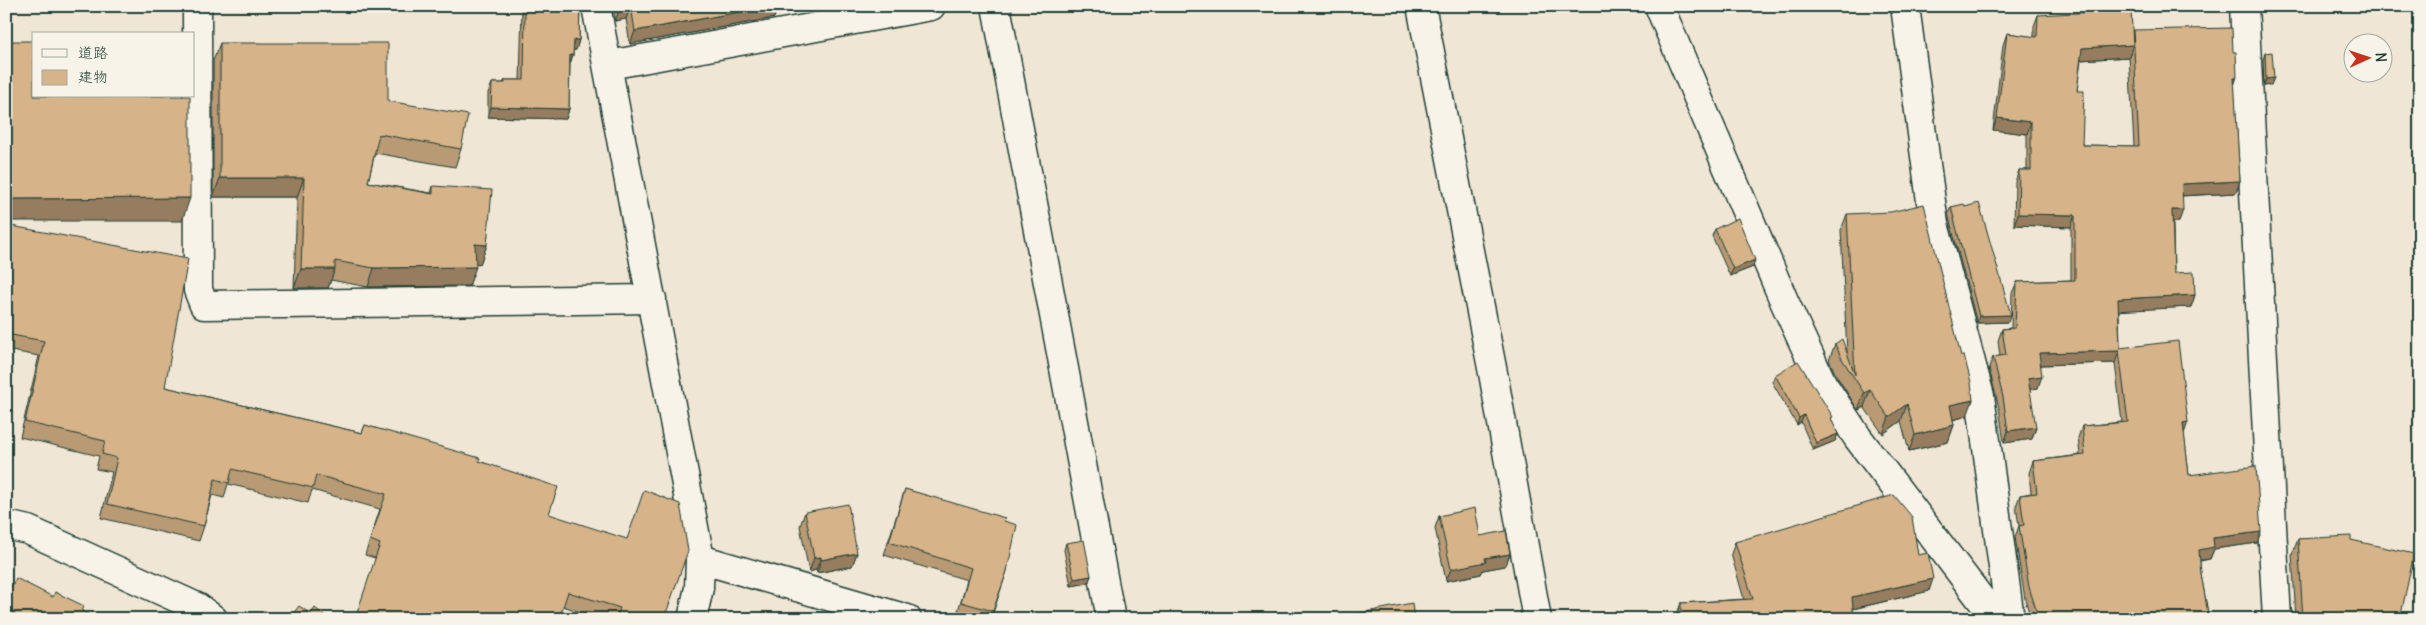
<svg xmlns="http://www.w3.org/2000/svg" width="2426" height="625" font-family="Delius,'Klee One',sans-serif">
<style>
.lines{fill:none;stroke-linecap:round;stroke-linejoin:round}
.street-casing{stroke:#1f3d34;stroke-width:31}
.secondary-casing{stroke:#1f3d34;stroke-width:31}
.street{stroke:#f7f3e8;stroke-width:28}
.secondary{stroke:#f7f3e8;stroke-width:28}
.wall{fill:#b89a75;stroke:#1f3d34;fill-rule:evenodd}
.shaded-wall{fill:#967d5f;stroke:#1f3d34}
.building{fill:#d6b388;stroke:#1f3d34}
</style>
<rect width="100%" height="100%" fill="#f0e6d5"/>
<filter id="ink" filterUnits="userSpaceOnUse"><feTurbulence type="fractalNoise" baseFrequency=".02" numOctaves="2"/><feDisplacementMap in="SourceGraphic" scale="10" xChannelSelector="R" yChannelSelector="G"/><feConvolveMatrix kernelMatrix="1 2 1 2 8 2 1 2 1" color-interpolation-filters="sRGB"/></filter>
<g filter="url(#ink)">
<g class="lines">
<g class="street-casing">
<g id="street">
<polyline points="197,6 198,290 204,305 652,299"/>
<polyline points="596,6 700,559 699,588 692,619"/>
<polyline points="996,6 1111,619"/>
<polyline points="1421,6 1493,373 1537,619"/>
<polyline points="1905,6 1934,224 1980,396 2010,619"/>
<polyline points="2244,6 2277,619"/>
<polyline points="609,65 931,6"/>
<polyline points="6,525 28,530 197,607 213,619"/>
<polyline points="700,559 907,619"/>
</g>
</g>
<g class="secondary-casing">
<polyline id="secondary" points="1659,6 1785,303 1822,383 1858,438 1996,619"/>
</g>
<use href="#street" class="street"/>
<use href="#secondary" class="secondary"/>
</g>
<g class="wall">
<polygon points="522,6 580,6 579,40 576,50 573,50 573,55 570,64 569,109 566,119 488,117 488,93 492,83 503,83 505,80 520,80"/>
<polygon points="613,6 778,6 774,18 630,44 626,19 615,21"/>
<path d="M 2038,15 L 2132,31 L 2234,85 L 2240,181 L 2236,193 L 2182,196 L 2179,222 L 2173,222 L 2174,273 L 2195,295 L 2191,307 L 2119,310 L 2120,348 L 2184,434 L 2189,475 L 2257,543 L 2214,549 L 2210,559 L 2200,561 L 2201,574 L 2209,619 L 2031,619 L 2025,599 L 2015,537 L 2019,526 L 2016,506 L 2020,495 L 2031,493 L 2029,473 L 2033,461 L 2080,455 L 2078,438 L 2082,426 L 2122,422 L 2115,363 L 2041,365 L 2038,388 L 2030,389 L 2032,439 L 2004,443 L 1999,408 L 1989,368 L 1993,357 L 2000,356 L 1998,341 L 2002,329 L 2011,328 L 2012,293 L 2017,282 L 2071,280 L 2071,227 L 2014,225 L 2015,182 L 2019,170 L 2027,170 L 2027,134 L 1993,130 L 2003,45 L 2007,33 L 2034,37 L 2034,26 ZM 2129,56 L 2134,146 L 2082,145 L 2077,91 L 2081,60 L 2129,57 Z"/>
<polygon points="220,43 388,101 461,149 455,167 375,153 368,182 431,193 433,186 487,245 480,264 476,263 469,286 368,287 331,280 328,288 294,288 297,197 213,197 213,61"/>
<polygon points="2265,53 2271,85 2264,86 2263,60"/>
<polygon points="1951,207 1965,207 2008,322 1977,323 1948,214"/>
<polygon points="1847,214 1967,416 1953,420 1954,425 1948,442 1909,451 1901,421 1883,434 1864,407 1858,410 1836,375 1829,360 1835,344 1847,353 1841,230"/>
<polygon points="6,225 165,387 362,433 365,425 479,461 549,514 664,619 601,619 563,606 375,558 365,555 380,509 312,490 308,503 228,484 224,498 212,495 204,526 199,541 101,518 112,472 96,469 99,456 20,437 39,356 6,350"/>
<polygon points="1715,229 1753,267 1730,276 1712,236"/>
<polygon points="1775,375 1832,420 1838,434 1835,441 1813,450 1801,422 1797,425 1772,382"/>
<polygon points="905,489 1004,521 1007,571 991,619 973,619 957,614 967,580 884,555"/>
<polygon points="805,512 857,553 852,566 817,573 816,570 809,572 800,526"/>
<polygon points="1439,516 1480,536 1510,554 1505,566 1483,570 1481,574 1446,581 1435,528"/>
<polygon points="2298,539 2351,540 2400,619 2296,619 2292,555"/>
<polygon points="1735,542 1918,555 1929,591 1853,609 1854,619 1676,619 1676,616 1681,603 1744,599 1731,554"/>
<polygon points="1066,543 1091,576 1088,583 1071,586 1064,550"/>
</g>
<g class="shaded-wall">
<polygon points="631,6 626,19 615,21 620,8"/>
<polygon points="772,6 778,6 774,18 630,44 635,31"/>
<polygon points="574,40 579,40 576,50 570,50"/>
<polygon points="2133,45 2129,57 2078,60 2082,48"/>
<polygon points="570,55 573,55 569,65"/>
<polygon points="2234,77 2237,77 2233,89"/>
<polygon points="2274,78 2271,85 2264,86 2266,79"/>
<polygon points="491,107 569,109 566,119 488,117"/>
<polygon points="1997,118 2031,122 2027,134 1993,130"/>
<polygon points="220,178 304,178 297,197 213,197"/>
<polygon points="2240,181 2236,193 2177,196 2182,184"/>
<polygon points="190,198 182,221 6,221 6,199"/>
<polygon points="2172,210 2183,210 2179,222 2168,222"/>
<polygon points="2018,214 2075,215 2071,227 2014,225"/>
<polygon points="475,244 487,245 480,264 469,262"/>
<polygon points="1755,260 1753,267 1730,276 1733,269"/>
<polygon points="476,267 469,286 368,287 374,268"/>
<polygon points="301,269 335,269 328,288 294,288"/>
<polygon points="2195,295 2191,307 2114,311 2118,299"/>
<polygon points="2011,315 2008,322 1977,323 1979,316"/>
<polygon points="2119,351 2115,363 2035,365 2039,353"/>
<polygon points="2042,376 2038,388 2024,390 2028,378"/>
<polygon points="1870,390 1864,407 1858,410 1864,393"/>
<polygon points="1973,400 1967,416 1944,422 1950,405"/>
<polygon points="1907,404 1901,421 1883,434 1889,417"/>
<polygon points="1804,415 1801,422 1797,425 1799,418"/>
<polygon points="2188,422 2184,434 2183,423"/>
<polygon points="1954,425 1948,442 1909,451 1915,435"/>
<polygon points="2036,427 2032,439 2004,443 2008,431"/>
<polygon points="1838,434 1835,441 1813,450 1816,443"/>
<polygon points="2261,532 2257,543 2214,549 2210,559 2195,561 2199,550 2213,538"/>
<polygon points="857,553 852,566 817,573 821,560"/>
<polygon points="1510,554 1505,566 1483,570 1481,574 1446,581 1451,569 1485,558"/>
<polygon points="821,557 816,570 809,572 814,558"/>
<polygon points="1091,576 1088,583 1071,586 1074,579"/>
<polygon points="1933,579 1929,591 1848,610 1852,597"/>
</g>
<g class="building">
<polygon points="525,6 580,6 579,40 574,40 573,55 570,55 569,109 491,107 492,83 505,83 505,80 524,80"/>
<polygon points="631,6 772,6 635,31"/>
<polygon points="2131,10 2133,45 2082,48 2077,91 2084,91 2082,145 2139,146 2133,30 2232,28 2233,52 2236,52 2237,77 2234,77 2240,181 2182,184 2183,210 2172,210 2174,273 2194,272 2195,295 2118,299 2120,348 2178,341 2188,422 2183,423 2189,475 2256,466 2261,532 2213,538 2214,547 2199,550 2201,574 2209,619 2039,619 2029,587 2019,526 2024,525 2020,495 2037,493 2033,461 2085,455 2082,426 2128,422 2119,351 2039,353 2042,376 2028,378 2036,427 2008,431 2003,397 1993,357 2006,355 2002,329 2015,328 2017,282 2075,280 2075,215 2018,214 2019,170 2031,170 2031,122 1997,118 2007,33 2037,37 2038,15"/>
<polygon points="6,41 34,41 34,96 190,96 190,198 6,199"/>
<polygon points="220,43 388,43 388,101 468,115 461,149 379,134 368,182 433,194 433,186 492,190 487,245 475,244 476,267 374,268 335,261 335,269 301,269 304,178 220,178"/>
<polygon points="2272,52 2274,78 2266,79 2265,53"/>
<polygon points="1979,203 2011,315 1979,316 1951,207 1964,204 1965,207"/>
<polygon points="1924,204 1961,356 1964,356 1971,382 1973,400 1950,405 1954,425 1915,435 1907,404 1889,417 1870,390 1864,393 1842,359 1835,344 1842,339 1855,375 1847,214 1891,212"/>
<polygon points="1738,218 1755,260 1733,269 1715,229"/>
<polygon points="6,225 188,259 165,387 362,433 365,425 480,458 479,461 558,487 549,514 627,539 644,490 680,504 688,551 664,619 616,619 620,608 568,592 559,619 355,619 380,544 370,540 386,494 316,475 313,488 232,469 229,483 215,479 204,526 107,504 117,458 102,454 105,441 25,422 44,341 6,334"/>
<polygon points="1798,361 1833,417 1831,418 1838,434 1816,443 1804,415 1799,418 1775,375"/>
<polygon points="905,489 1005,518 1004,521 1017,525 1007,571 993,611 961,602 971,568 889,542"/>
<polygon points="1894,495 1912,517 1918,555 1928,553 1933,579 1852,597 1854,619 1681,619 1681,603 1753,599 1735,542"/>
<polygon points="848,504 857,553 821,560 821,557 814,558 805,512"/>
<polygon points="1475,508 1480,536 1506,531 1510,554 1485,558 1486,562 1451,569 1439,516"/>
<polygon points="2351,536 2351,540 2414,554 2400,619 2303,619 2298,539"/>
<polygon points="1084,540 1091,576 1074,579 1066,543"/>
<polygon points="16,578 53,597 55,592 84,606 82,611 97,619 6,619 6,597"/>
<polygon points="1412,603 1414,619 1336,619 1336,618"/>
<polygon points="299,606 311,614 315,608 329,619 289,619"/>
<polygon points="1210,612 1219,619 1205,619"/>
</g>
</g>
<rect width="2426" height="625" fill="none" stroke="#f7f3e8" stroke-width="25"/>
<rect x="12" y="12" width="2401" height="600" fill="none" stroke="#1f3d34" stroke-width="2" filter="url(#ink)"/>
<rect x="32" y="32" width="162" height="65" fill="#f7f3e8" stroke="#a1aaa0"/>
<rect x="42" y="49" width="25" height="8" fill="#f7f3e8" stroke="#a1aaa0"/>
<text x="78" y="58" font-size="15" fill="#1f3d34">道路</text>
<rect x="42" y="70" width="25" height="15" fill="#d6b388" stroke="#a1aaa0"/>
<text x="78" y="82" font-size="15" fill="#1f3d34">建物</text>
<g transform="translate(2368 58) rotate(87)"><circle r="24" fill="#f7f3e8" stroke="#a1aaa0"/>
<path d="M0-4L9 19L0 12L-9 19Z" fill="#c8321e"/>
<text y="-8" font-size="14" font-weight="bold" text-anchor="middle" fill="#1f3d34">N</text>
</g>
</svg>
